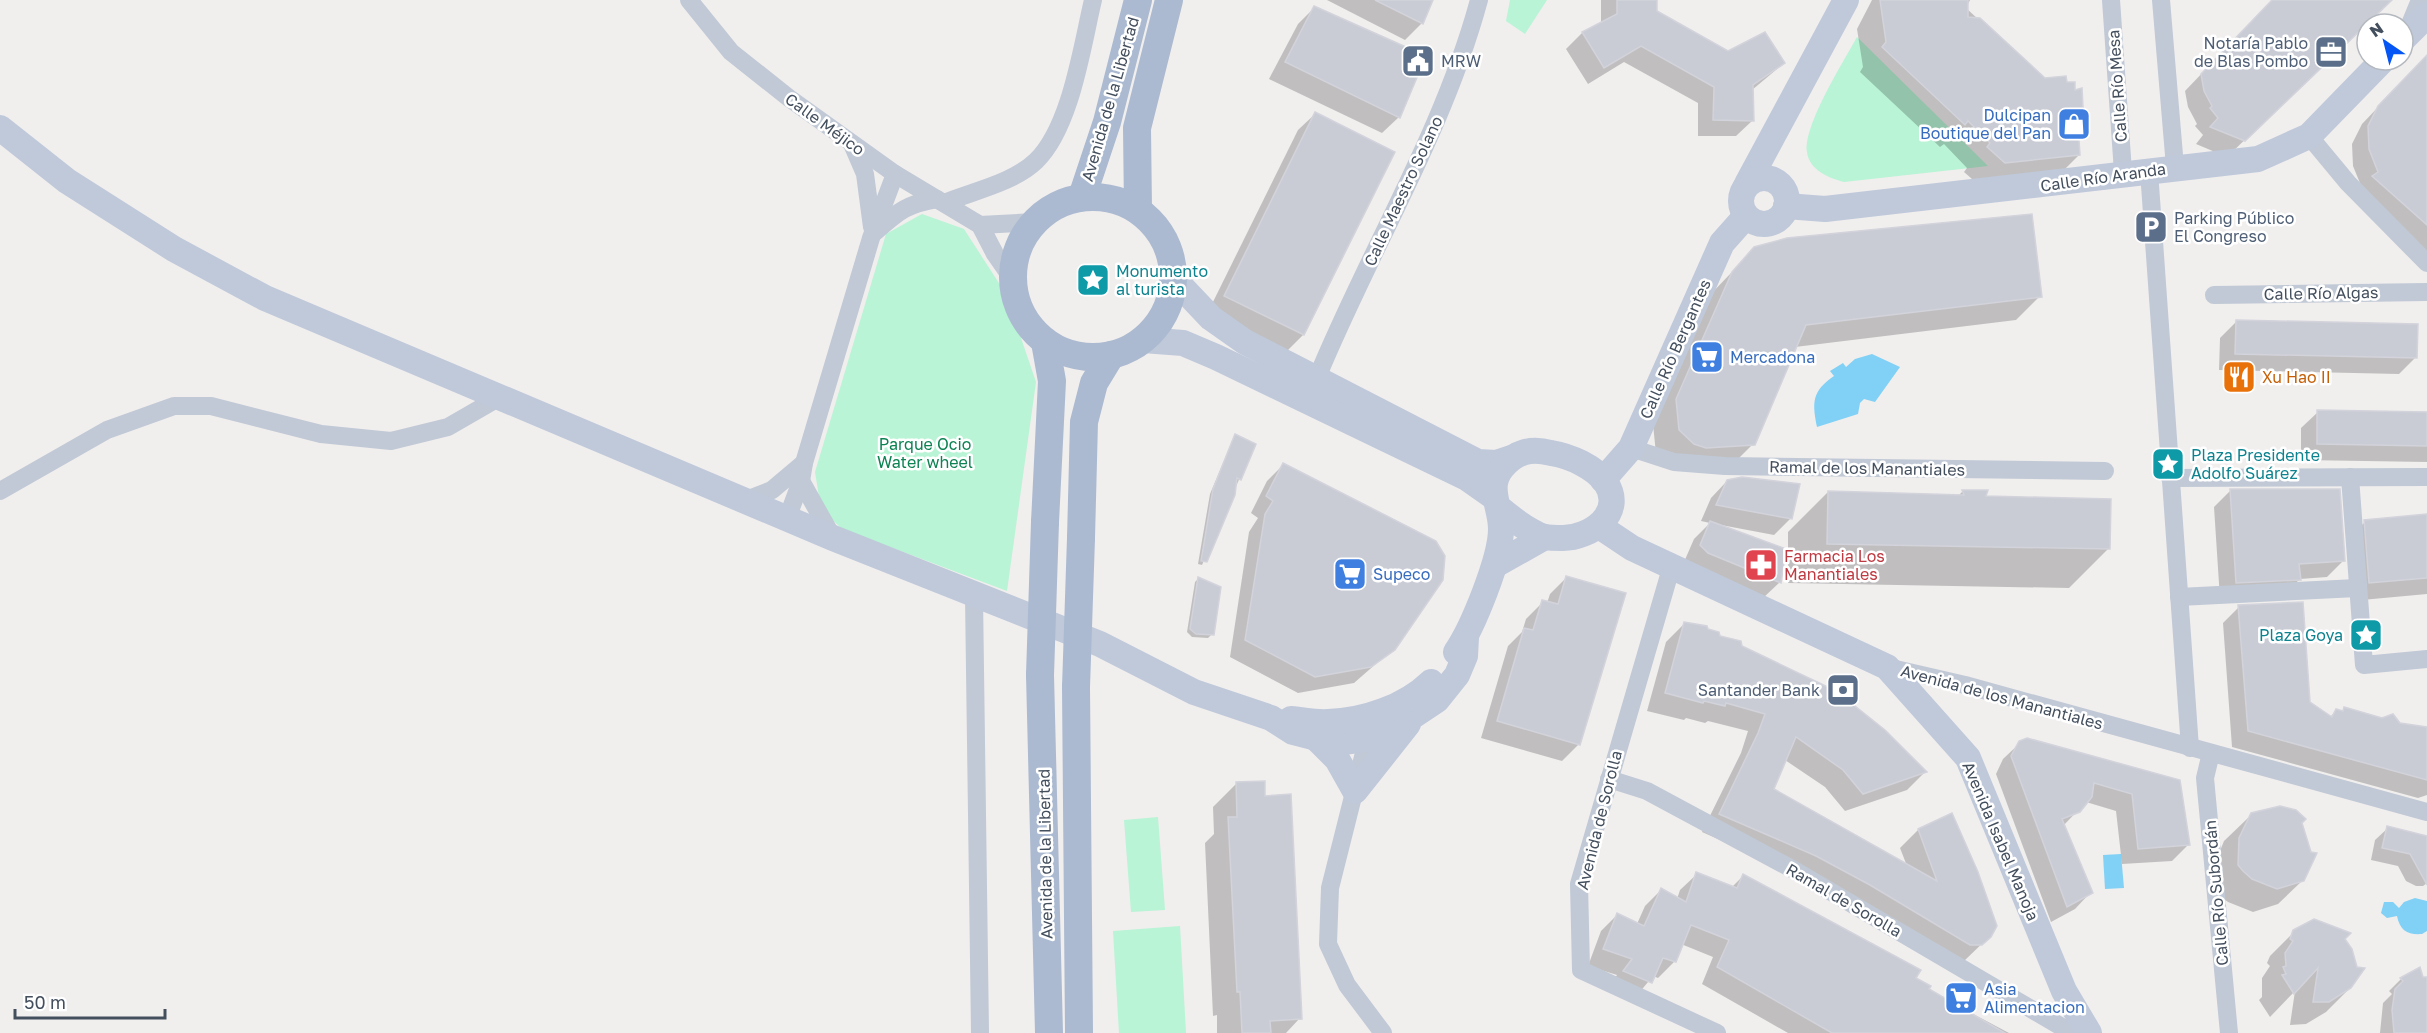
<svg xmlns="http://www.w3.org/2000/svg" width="2427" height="1033" font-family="'Golos Text',sans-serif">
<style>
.green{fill:#b8f4d5}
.water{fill:#80d1f5}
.shadow{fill:#0003}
.building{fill:#caccd5;stroke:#d2d3db;stroke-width:1.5}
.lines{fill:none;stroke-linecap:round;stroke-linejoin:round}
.street{stroke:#c0c9d5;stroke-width:18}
.secondary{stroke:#bfc9da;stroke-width:26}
.primary{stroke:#abbad0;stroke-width:28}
.primary-bridge{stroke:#abbad0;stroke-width:28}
.labels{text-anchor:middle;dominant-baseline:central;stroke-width:5;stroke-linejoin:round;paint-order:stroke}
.service-label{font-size:16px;fill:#4e5e75;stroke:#fff;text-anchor:end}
.street-label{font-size:16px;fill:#444f5e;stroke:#fff}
.shop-label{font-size:16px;fill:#366cbe;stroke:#fff;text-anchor:start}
.culture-label{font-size:16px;fill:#0d838f;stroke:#fff;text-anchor:start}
.food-label{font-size:16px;fill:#c56008;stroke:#fff;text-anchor:start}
.park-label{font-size:16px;fill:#0d8253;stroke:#fff}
.health-label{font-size:16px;fill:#be3a42;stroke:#fff;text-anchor:start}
</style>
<rect width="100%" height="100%" fill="#f1eeee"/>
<g class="green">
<polygon points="1510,0 1547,0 1525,34 1506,21"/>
<path d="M 1857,37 L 1988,166 L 1844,182 C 1829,178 1809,170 1807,152 C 1803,126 1844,61 1857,37 Z"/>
<polygon points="922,214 964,229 1006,294 1036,382 1007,591 842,529 821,509 815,472 886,234"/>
<polygon points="1158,817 1165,910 1131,912 1124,820"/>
<polygon points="1180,926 1186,1033 1119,1033 1113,931"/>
</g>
<g class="water">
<path d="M 1872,354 L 1900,367 L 1875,402 L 1864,399 L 1860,403 L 1858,414 L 1817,427 C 1812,402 1812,391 1834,376 L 1830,371 L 1843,363 L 1846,367 L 1855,359 Z"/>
<polygon points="2121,854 2124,888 2105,889 2103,855"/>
<path d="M 2415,898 L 2427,901 L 2427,931 L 2422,934 C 2408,935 2400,931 2397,916 L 2387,918 L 2381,913 L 2384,902 L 2393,902 L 2399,908 L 2404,902 Z"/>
</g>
<g class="shadow">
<polygon points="1327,0 1431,0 1421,24 1405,40"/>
<polygon points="1601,0 1656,0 1655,12 1728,53 1784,63 1752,90 1753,120 1736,136 1698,136 1698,103 1624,62 1588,84 1566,49 1582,33 1601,24"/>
<polygon points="1872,0 1970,0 1966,8 2044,80 2066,83 2082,125 2077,130 2079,155 2055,179 1980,186 1964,172 1967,168 1944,144 1940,147 1860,72 1863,67 1857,29"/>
<polygon points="2272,0 2384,0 2367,22 2227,157 2196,144 2203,135 2195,126 2197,124 2188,107 2185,91"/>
<polygon points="1314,8 1399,117 1382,133 1269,79 1298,24"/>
<polygon points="2427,56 2427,256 2362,188 2353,166 2352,144 2362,124"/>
<polygon points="1315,114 1303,335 1287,351 1208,312 1298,130"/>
<polygon points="1755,248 2040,296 2016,320 1795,347 1753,444 1729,468 1656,454 1653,424 1708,297"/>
<polygon points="2236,322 2415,358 2399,374 2219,370 2220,338"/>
<polygon points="2318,412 2427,413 2427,462 2301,460 2301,428"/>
<polygon points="1235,435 1254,445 1202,565 1198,564 1210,494"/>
<polygon points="1284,464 1393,649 1354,683 1298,693 1230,657 1249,532 1258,518 1251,513 1267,481"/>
<polygon points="1727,481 1791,518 1774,535 1721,525 1780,582 1763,598 1684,562 1694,539 1710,523 1701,521 1711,498"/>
<polygon points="1963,491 2109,548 2069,588 1788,583 1788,532 1828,492 1958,496"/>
<polygon points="2230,491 2343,561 2327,577 2300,579 2283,595 2220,599 2214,507"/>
<polygon points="2427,516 2427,594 2351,601 2347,540 2365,522"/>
<polygon points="1567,577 1624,594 1578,745 1562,761 1481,738 1508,646 1522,632 1526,619 1543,602 1547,603 1550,594"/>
<polygon points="1199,578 1212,634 1208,638 1192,637 1187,632 1195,582"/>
<polygon points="2239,607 2308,702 2330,717 2336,711 2341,712 2345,709 2399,724 2427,729 2427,795 2418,798 2232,747 2223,623"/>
<polygon points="1684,624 1741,647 1925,772 1907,790 1845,811 1825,787 1785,760 1772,790 1907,866 1900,848 1918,830 1990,936 1963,962 1798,874 1702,832 1741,753 1748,731 1708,721 1705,723 1686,718 1684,720 1647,711 1666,642"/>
<polygon points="2020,743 2179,782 2188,845 2172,861 2122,864 2116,811 2086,802 2063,826 2091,892 2075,909 2051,922 1996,774 2003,759"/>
<polygon points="1236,784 1264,797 1300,1018 1286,1033 1217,1033 1217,1015 1213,1016 1205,843 1214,834 1213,807"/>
<polygon points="2280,808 2300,822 2303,880 2278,904 2253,912 2228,902 2219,895 2215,863 2224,841 2249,817 2257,811"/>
<polygon points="2388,828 2427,838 2427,883 2423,886 2416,886 2406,881 2398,866 2371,860 2375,840"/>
<polygon points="1697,874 1731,888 1743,876 1928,990 2009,1033 1788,1033 1702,984 1713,957 1681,944 1674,962 1658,978 1653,976 1634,999 1608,988 1617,975 1588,966 1601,931 1617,915 1637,924 1645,906 1661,890 1677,899 1680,890"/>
<polygon points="2294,932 2343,939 2350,988 2326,1012 2306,1024 2290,1025 2295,991 2270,1017 2259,1000 2262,997 2262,978 2270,966 2267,963 2270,956"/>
<polygon points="2419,969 2427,988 2427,1033 2380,1033 2383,1003 2392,994 2389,991 2401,979"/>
</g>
<g class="building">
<polygon points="1375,0 1433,0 1423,24"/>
<polygon points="1617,0 1657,0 1657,11 1728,51 1765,32 1785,63 1753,85 1754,121 1713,120 1714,87 1641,46 1604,68 1582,32 1617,14"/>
<polygon points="1880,0 1968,0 1968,17 1980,18 2045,78 2066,76 2067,82 2075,82 2075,90 2082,88 2084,126 2078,126 2080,155 2005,163 1987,147 1990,143 1968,121 1965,125 1882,47 1886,42"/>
<polygon points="2272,0 2392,0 2245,141 2210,127 2218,118 2210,108 2212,106 2204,91 2201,74"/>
<polygon points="1314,6 1426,56 1400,118 1285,62"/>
<polygon points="2427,55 2427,225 2372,176 2378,172 2369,149 2368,126 2378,106"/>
<polygon points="1315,112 1395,152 1304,335 1224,296"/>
<polygon points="2032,214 2042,297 1806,325 1755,445 1706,448 1694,444 1679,430 1676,399 1732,272 1754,247 1787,238"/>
<polygon points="2236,320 2418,324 2417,358 2235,354"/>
<polygon points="2317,410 2427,412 2427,446 2317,444"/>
<polygon points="1235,434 1256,444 1241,480 1237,478 1235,495 1207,562 1201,561 1213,489"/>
<polygon points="1283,463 1436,541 1445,556 1443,580 1395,650 1371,667 1315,677 1245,640 1265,514 1273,501 1266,496"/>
<polygon points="1742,477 1800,484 1792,519 1716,505 1727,480"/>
<polygon points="2230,489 2340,489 2345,561 2299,564 2301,580 2236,583"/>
<polygon points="1962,490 1988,490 1986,496 2111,499 2110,549 1827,544 1828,491 1964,495"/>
<polygon points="2427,514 2427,578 2369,583 2364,520"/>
<polygon points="1710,521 1786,549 1781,583 1708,553 1700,545"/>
<polygon points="1566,576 1626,593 1580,745 1497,721 1524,628 1533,630 1542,600 1558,604"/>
<polygon points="1198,577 1221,587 1214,635 1196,634 1190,629"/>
<polygon points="2303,602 2310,702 2332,717 2336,709 2343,711 2344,707 2382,718 2393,714 2400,723 2427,727 2427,780 2248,731 2238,605"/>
<polygon points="1684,622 1707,626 1708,629 1719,632 1720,636 1741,641 1742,646 1836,691 1885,730 1927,772 1863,794 1843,770 1796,737 1774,789 1937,881 1918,829 1952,813 1978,872 1997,926 1991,937 1982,945 1970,945 1870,885 1816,856 1719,814 1758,733 1765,714 1726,703 1725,706 1704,701 1703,703 1665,693"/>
<polygon points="2027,738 2180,780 2190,845 2138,849 2132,794 2094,783 2092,797 2080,812 2062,819 2093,893 2067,907 2011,756 2019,741"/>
<polygon points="1265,781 1265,796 1291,794 1302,1019 1270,1021 1271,1033 1242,1033 1240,992 1237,992 1228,817 1237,817 1236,782"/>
<polygon points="2280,806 2296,810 2306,819 2302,823 2311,852 2317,853 2304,881 2277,889 2252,879 2243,871 2238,865 2239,838 2251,813"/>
<polygon points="2387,826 2427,836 2427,885 2410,854 2382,848"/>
<polygon points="1696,872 1737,888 1743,874 1921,970 1916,978 1931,986 1929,989 2005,1033 1832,1033 1717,967 1729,940 1691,925 1676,962 1663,958 1652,983 1623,971 1632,959 1603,949 1617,913 1644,926 1661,888 1686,902"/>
<polygon points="2314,919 2351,933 2345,939 2352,949 2357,967 2365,968 2351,988 2329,1002 2313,1002 2318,968 2294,994 2282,975 2286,974 2283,967 2286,966 2285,953 2293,941 2290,939 2293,930"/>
<polygon points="2420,967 2423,977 2427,977 2427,1033 2394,1033 2392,1010 2395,989 2403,981 2400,978"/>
</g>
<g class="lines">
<g class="street">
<polyline points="689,0 731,52 789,98 895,174 980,225 995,254 1013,280"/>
<polyline points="2111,0 2123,172"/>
<polyline points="2161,0 2175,167"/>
<polyline points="2408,29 2420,0"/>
<polyline points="2309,136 2348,183 2427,263"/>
<polyline points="852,144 865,174 872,227"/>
<polyline points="2149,171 2190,748"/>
<path d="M 944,203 C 973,191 1013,183 1036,161 C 1071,127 1082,46 1093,0"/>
<polyline points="980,225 1034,222"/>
<path d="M 875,232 C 898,212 906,204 937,199"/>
<polyline points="2214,295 2427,292"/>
<path d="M 1317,378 C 1369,251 1443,133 1479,0"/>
<polyline points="1631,448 1674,462 1725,466 2105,471"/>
<polyline points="2350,477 2364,665 2427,659"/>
<polyline points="2170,478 2427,477"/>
<polyline points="801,481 833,538"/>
<polyline points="0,491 107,430 174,406 211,406 321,434 391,441 448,427 500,397"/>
<polyline points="744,501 772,490 804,463"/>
<polyline points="787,519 801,481 804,463 871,238 895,174"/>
<polyline points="1672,565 1579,884 1581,970 1717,1033"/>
<polyline points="974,596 980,1033"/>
<polyline points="2179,597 2357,588"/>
<polyline points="1887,667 1965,685 2427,812"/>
<polyline points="1365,739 1365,749 1330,888 1328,944 1347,985 1383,1033"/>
<polyline points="2211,753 2205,778 2229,1033"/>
<polyline points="1609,779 1647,791 1794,870 2072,1033"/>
</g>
<g class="secondary">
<polyline points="2403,39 2427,15"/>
<polyline points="0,128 67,181 174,249 265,298 833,538 1100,644 1194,692 1271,718 1293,732 1336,743 1365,739 1401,724 1437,700 1457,675 1465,656 1466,637"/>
<circle cx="1764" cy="201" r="23"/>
<polyline points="1747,184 1846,0"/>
<polyline points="1786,206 1825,209 2258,159 2309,136 2383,60"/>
<polyline points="1174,279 1211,318 1245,342 1478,462 1496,463 1511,458"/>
<polyline points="1143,340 1183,343 1216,357 1467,478 1494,497"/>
<polyline points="1603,480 1631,448 1722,243 1746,216"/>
<polyline points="1599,526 1632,548 1887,667 1968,758 2064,991 2089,1033"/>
<polyline points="1497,564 1545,537"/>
<path d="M 1456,652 C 1473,627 1501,558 1501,529 C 1501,506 1486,488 1502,468 C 1516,451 1531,448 1551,453 C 1570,456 1595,467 1606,483 C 1626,514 1589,538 1563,538 C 1557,538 1550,538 1544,537 C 1528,531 1511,518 1498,507"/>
<path d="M 1291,719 C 1303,720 1316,723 1328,722 C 1364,721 1405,707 1431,682"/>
<polyline points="1316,738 1337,759 1355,791 1408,724"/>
</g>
<g class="primary">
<polyline points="1082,197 1107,122 1138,0"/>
<circle cx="1093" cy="277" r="80"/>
<polyline points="1138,210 1137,128 1169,0"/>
<polyline points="1045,342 1052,381 1045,522"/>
<polyline points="1081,538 1084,422 1094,383 1111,355"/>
<polyline points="1040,675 1049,1033"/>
<polyline points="1076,687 1079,1033"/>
</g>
<g class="primary-bridge">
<polyline points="1040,675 1045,522"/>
<polyline points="1076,687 1081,538"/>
</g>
</g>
<defs>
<g id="office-square" transform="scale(1.725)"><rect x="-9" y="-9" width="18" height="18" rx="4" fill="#5c6f8a" stroke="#fff"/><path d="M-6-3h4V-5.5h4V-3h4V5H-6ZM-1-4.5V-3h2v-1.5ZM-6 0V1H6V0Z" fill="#fff"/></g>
<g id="civic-square" transform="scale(1.725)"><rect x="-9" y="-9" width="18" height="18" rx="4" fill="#5c6f8a" stroke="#fff"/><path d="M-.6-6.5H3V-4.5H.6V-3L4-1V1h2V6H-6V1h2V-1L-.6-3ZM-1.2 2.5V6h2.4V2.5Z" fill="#fff"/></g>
<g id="shop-square" transform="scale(1.725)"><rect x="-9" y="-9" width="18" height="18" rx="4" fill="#3f7fe0" stroke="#fff"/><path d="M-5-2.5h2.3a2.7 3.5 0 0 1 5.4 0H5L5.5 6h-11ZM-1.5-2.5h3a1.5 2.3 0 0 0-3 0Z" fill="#fff"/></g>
<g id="parking-square" transform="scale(1.725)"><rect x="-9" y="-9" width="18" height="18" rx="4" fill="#5c6f8a" stroke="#fff"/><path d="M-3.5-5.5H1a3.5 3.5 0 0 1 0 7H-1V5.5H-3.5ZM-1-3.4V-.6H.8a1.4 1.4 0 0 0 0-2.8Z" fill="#fff"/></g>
<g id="sight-square" transform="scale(1.725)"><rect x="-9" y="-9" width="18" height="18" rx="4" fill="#0f9aa8" stroke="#fff"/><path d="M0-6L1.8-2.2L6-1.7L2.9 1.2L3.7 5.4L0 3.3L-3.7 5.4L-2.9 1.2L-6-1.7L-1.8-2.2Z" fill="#fff"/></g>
<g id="supermarket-square" transform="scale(1.725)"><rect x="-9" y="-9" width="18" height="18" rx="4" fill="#3f7fe0" stroke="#fff"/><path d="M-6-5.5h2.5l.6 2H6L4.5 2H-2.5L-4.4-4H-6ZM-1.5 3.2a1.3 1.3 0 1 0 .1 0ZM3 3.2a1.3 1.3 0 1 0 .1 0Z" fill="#fff"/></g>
<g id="restaurant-square" transform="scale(1.725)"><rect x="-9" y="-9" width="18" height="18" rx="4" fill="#e8710a" stroke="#fff"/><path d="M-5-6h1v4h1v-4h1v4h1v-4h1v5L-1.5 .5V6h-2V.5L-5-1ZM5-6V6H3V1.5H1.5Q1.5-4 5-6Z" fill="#fff"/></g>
<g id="pharmacy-square" transform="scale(1.725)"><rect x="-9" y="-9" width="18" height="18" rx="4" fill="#e0444e" stroke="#fff"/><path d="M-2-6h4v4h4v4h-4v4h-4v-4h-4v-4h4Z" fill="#fff"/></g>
<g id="bank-square" transform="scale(1.725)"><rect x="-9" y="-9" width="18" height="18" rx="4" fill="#5c6f8a" stroke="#fff"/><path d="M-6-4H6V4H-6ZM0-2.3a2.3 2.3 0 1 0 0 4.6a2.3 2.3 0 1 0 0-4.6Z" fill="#fff"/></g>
</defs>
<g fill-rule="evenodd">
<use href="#office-square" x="2331" y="52"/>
<use href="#civic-square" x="1418" y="61"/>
<use href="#shop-square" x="2074" y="124"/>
<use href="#parking-square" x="2151" y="227"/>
<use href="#sight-square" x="1093" y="280"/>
<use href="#supermarket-square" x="1707" y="357"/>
<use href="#restaurant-square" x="2239" y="377"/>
<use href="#sight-square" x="2168" y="464"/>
<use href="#pharmacy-square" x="1761" y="565"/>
<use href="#supermarket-square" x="1350" y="574"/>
<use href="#sight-square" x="2366" y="635"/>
<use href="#bank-square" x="1843" y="690"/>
<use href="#supermarket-square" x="1961" y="998"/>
</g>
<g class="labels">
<g class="service-label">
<text x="2308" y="43">Notaría Pablo<tspan x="2308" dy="18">de Blas Pombo</tspan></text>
<text x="1441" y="61" text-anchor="start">MRW</text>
<text x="2174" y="218" text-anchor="start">Parking Público<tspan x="2174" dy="18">El Congreso</tspan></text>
<text x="1820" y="690">Santander Bank</text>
</g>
<g class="street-label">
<text transform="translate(2117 86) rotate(-94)">Calle Río Mesa</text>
<text transform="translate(1110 99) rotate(-74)">Avenida de la Libertad</text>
<text transform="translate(825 124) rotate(36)">Calle Méjico</text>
<text transform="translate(2103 177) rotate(-8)">Calle Río Aranda</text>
<text transform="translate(1403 191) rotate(-65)">Calle Maestro Solano</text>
<text transform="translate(2321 293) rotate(-1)">Calle Río Algas</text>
<text transform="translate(1675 349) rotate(-66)">Calle Río Bergantes</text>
<text transform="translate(1867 468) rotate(1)">Ramal de los Manantiales</text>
<text transform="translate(2002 697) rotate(15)">Avenida de los Manantiales</text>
<text transform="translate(1599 820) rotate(-76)">Avenida de Sorolla</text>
<text transform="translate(2001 841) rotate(67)">Avenida Isabel Manoja</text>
<text transform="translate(1045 854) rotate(-91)">Avenida de la Libertad</text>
<text transform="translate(2216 893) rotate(-95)">Calle Río Subordán</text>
<text transform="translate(1844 900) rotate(30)">Ramal de Sorolla</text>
</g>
<g class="shop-label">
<text x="2051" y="115" text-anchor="end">Dulcipan<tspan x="2051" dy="18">Boutique del Pan</tspan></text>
<text x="1730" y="357">Mercadona</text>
<text x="1373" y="574">Supeco</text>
<text x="1984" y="989">Asia<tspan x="1984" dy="18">Alimentacion</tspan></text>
</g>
<g class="culture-label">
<text x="1116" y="271">Monumento<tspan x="1116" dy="18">al turista</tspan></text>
<text x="2191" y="455">Plaza Presidente<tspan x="2191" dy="18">Adolfo Suárez</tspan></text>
<text x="2343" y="635" text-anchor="end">Plaza Goya</text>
</g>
<g class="food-label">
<text x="2262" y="377">Xu Hao II</text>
</g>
<g class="park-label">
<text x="925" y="444">Parque Ocio<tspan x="925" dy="18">Water wheel</tspan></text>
</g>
<g class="health-label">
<text x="1784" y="556">Farmacia Los<tspan x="1784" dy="18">Manantiales</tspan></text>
</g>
</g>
<g transform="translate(2385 42) rotate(325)"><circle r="28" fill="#ffffff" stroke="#b4b9bf" stroke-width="1.5"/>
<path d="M0-4.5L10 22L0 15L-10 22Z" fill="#0556f4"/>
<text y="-9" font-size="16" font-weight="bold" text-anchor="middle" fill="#444f5e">N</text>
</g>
<path d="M15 1009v9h150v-9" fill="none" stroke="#444f5e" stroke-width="3"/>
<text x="24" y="1009" font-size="18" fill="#444f5e" stroke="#ffffff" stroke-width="4.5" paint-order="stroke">50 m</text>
</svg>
